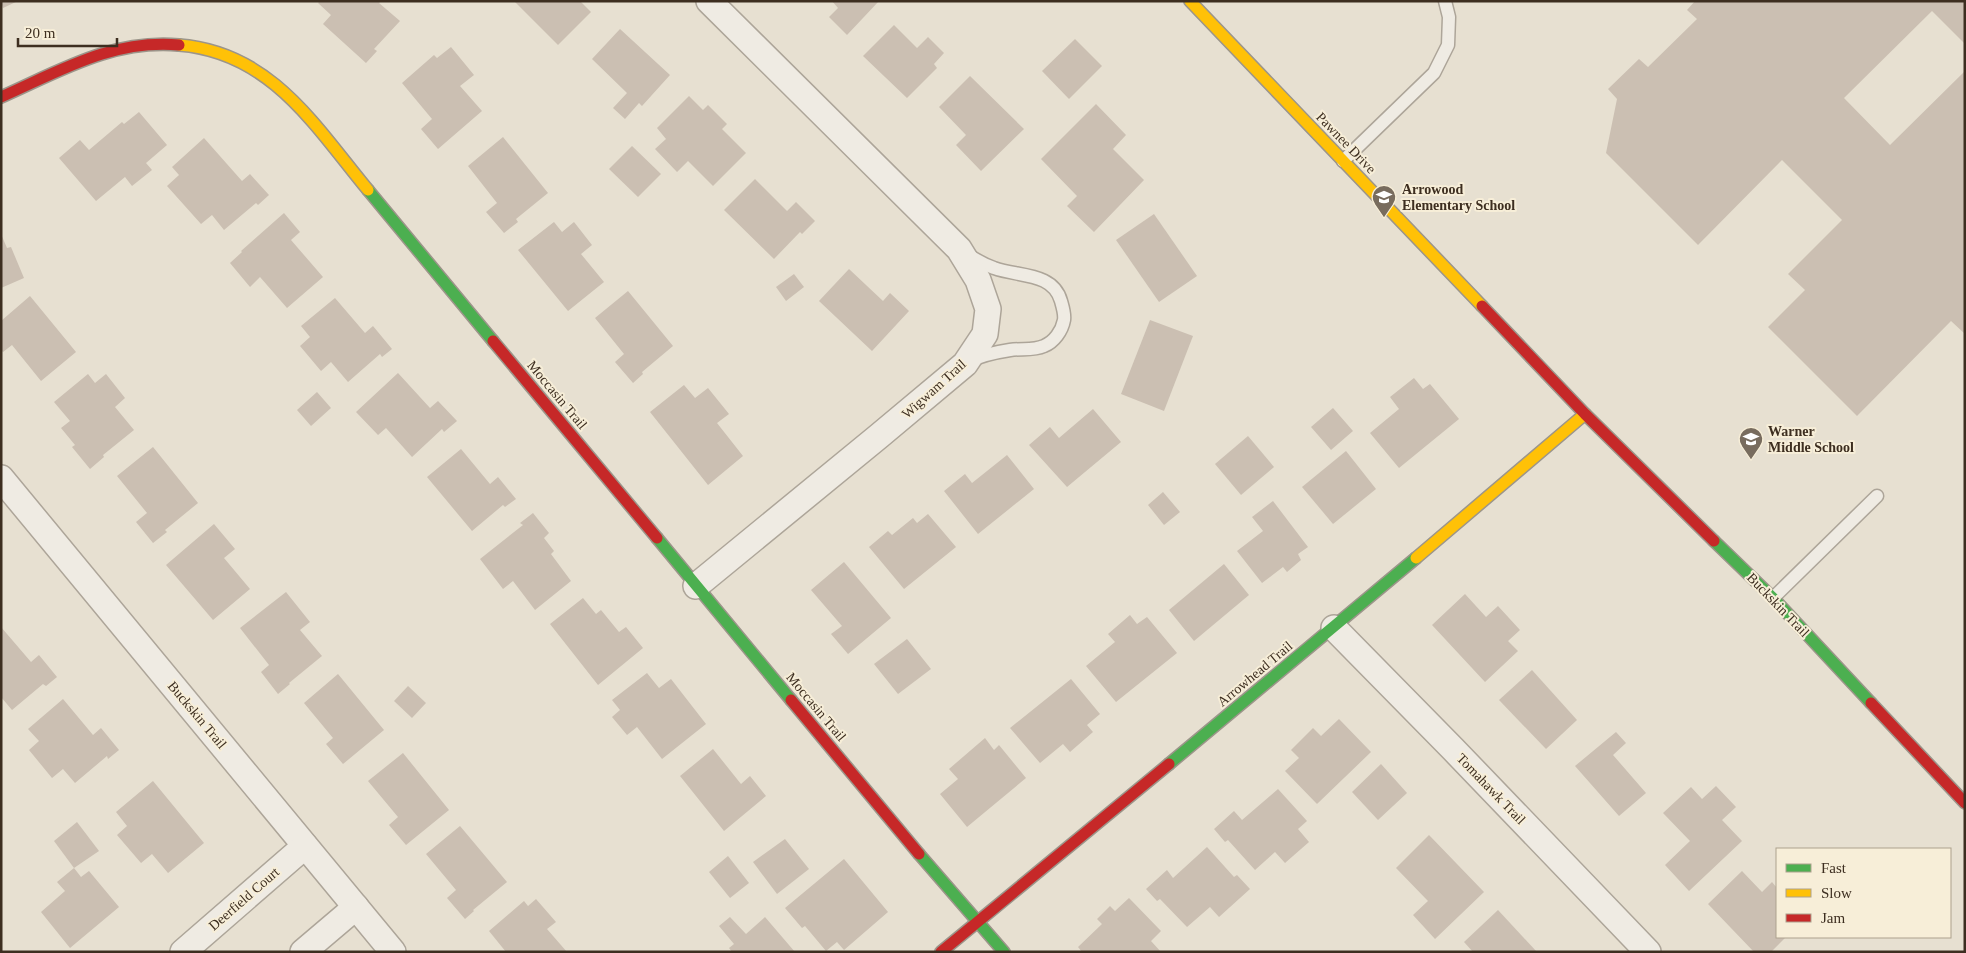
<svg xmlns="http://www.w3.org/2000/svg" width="1966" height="953" font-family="Georgia,serif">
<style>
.building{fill:#cbbfb2}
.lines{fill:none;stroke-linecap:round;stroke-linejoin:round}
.lane-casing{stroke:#ada599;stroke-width:15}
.street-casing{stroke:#ada599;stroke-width:28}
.fast-casing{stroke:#9c958a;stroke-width:14}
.slow-casing{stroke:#9c958a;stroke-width:14}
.jam-casing{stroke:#9c958a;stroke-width:14}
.lane{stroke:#efebe3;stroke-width:12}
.street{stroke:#efebe3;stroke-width:25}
.fast{stroke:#4caf50;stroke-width:11}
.slow{stroke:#ffc107;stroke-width:11}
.jam{stroke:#c62828;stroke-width:11}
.labels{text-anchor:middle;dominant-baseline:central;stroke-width:4;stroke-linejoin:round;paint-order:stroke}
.street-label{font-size:14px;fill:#3d2e20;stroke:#f7eed8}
.poi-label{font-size:14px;font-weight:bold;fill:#3d2e20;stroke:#f7eed8;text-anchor:start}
</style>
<rect width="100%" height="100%" fill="#e7e0d1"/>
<g class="building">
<polygon points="1,1 18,1 3,8"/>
<polygon points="320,1 381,1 379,3 400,21 374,49 377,51 366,63 323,24 331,15 318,3"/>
<polygon points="514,1 580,1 591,12 558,45"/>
<polygon points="832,1 879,1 847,35 829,17 838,8"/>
<polygon points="1695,1 1965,1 1965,44 1932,11 1844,98 1890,145 1965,71 1965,334 1951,321 1857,416 1768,327 1805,290 1788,274 1842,220 1782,160 1698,245 1606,153 1617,99 1608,89 1639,59 1648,67 1697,19 1687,10"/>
<polygon points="894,25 917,48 928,37 944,53 934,64 937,68 907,98 863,56"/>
<polygon points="620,29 670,75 642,106 639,103 625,119 613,108 627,93 592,59"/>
<polygon points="1075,39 1102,66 1069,99 1042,71"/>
<polygon points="451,47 474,75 460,86 482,111 438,149 421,129 432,119 402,83 434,55 437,58"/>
<polygon points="970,76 1024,129 981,171 956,145 966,135 939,107"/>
<polygon points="689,96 703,110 708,105 727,124 722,129 746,153 713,186 688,161 677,172 655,149 666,139 657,128"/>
<polygon points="1096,104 1126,135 1113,149 1144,180 1094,232 1067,206 1077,196 1041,159"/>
<polygon points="139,112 167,145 146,163 152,170 132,186 125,177 96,201 59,158 80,140 89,150 122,122 124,124"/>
<polygon points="503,137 548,193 516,219 518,222 504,233 486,212 497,203 468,166"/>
<polygon points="204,138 242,181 250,174 269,195 258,205 256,203 224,230 212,215 201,224 167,186 179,175 172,167"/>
<polygon points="632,146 661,174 638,197 609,169"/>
<polygon points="755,179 787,211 796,202 815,221 802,234 800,232 774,259 724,210"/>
<polygon points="284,213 300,232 291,240 323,277 287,308 260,277 250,287 230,263 242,252 241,251"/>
<polygon points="1154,214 1197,276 1159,302 1116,240"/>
<polygon points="554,222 562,232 574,222 592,245 581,254 604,282 568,311 518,250"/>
<polygon points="1,234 7,248 11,247 24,278 1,288"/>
<polygon points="849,269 883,301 890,293 909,311 872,351 819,301"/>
<polygon points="794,274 804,287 786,301 776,287"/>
<polygon points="628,291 673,346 642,372 643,374 633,383 615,362 624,354 595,318"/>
<polygon points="30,296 76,352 41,381 12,345 3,352 1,350 1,321"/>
<polygon points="335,298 365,333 373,326 392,349 382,357 380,354 348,382 331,362 321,371 300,346 310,337 301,326"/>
<polygon points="1150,320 1193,336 1164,411 1121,394"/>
<polygon points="398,373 430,408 438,401 457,421 444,432 442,429 412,457 386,428 378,435 356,412"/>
<polygon points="88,374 95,383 106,374 125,398 115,407 134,430 103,455 104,457 90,469 72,447 75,445 61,428 70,421 54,402"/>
<polygon points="1414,378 1423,389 1430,384 1459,419 1399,468 1370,433 1399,409 1390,397"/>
<polygon points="684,385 695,398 708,388 729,414 717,423 743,456 708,485 650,412"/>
<polygon points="317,392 331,408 311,426 297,410"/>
<polygon points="1333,408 1353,431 1331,450 1311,427"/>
<polygon points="1093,409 1121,442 1067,487 1029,445 1050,427 1059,438"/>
<polygon points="1248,436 1274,467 1241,495 1215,464"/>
<polygon points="153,447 198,503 165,530 167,532 153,543 136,522 147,513 117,476"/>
<polygon points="461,449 490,484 498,477 516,499 505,507 503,505 472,531 427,477"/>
<polygon points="1346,451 1376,489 1333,524 1302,487"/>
<polygon points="1007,455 1034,489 978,534 944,491 965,474 972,483"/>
<polygon points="1163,492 1180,512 1164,525 1148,505"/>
<polygon points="1273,501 1308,547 1298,554 1301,560 1287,572 1283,567 1262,583 1237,551 1263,531 1252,517"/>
<polygon points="533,513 549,533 544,538 554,551 551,554 571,581 535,610 513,581 503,589 480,559 523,525 520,523"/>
<polygon points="928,514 956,547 904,589 869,547 888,531 892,535 913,518 917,523"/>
<polygon points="214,524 235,549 224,558 250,589 213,620 166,565"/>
<polygon points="844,562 891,618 848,654 831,634 842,626 811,590"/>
<polygon points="1224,564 1249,595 1194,641 1169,610"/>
<polygon points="286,592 310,622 300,630 322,656 289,683 290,684 278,694 261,672 269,665 240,628"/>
<polygon points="1465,594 1486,617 1498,606 1520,630 1508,641 1518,651 1485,682 1432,625"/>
<polygon points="583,598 596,614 601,610 619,632 626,627 643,648 598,685 550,624"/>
<polygon points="1130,615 1137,624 1147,617 1177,653 1116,702 1086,666 1115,642 1108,634"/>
<polygon points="1,627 31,662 39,655 57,677 46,686 43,684 12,710 1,697"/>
<polygon points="907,639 931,669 898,694 874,664"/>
<polygon points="1532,670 1577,720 1546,749 1499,700"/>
<polygon points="647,673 659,688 671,679 706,724 662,759 637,727 627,735 612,717 620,710 612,700"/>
<polygon points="338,674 384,730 343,764 326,744 333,738 304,703"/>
<polygon points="1071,679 1100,714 1087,725 1093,732 1070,752 1063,744 1040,763 1010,728"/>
<polygon points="408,686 426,703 412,718 394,701"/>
<polygon points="63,699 93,735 101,728 119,750 108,759 107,756 75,783 63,769 52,778 29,750 39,741 28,729"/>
<polygon points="1339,719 1371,752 1317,804 1285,771 1299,758 1291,750 1313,728 1321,736"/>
<polygon points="1616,732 1626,743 1613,755 1646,793 1619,816 1575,766"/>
<polygon points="985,738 994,750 999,745 1026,778 967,827 940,794 958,779 949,769"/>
<polygon points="713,749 741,784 750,776 766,796 724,831 680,776"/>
<polygon points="403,753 449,810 406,845 389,825 398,817 368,781"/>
<polygon points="1381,764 1407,793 1378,820 1352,792"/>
<polygon points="153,781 204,843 168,873 152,854 141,863 117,835 127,826 116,812"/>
<polygon points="1716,786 1736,807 1722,820 1742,841 1689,891 1665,865 1690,841 1663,813 1691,787 1702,799"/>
<polygon points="1278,789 1307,821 1298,829 1309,842 1285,863 1275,852 1255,870 1228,840 1225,842 1214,829 1234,811 1242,820"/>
<polygon points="77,822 99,851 74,868 54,841"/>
<polygon points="460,826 507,882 473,910 474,911 465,919 447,898 456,890 426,854"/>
<polygon points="1429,835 1484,892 1435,939 1413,915 1428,901 1396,868"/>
<polygon points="785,839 809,869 777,894 753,862"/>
<polygon points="1207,847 1234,877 1237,875 1250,889 1219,917 1210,907 1187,927 1160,899 1157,901 1146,889 1167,870 1173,878"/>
<polygon points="728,856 749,883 730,898 709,872"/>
<polygon points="844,859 888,912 844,950 837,942 826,951 805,926 802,928 785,908"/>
<polygon points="74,868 81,877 89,871 119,907 70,948 41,912 65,891 57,882"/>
<polygon points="1742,871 1762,892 1772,882 1777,888 1777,937 1786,937 1771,952 1754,952 1708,904"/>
<polygon points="1129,898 1161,931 1151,941 1161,952 1082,952 1078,947 1102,924 1097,919 1110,906 1115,911"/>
<polygon points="536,899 556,922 547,929 567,952 506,952 489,931 524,901 528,906"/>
<polygon points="1498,910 1537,952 1473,952 1464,942"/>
<polygon points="730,917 746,934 765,917 795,952 732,952 729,948 734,944 719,926"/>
</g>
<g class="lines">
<g class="lane-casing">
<g id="lane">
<polyline points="1343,161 1434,73 1448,45 1449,17 1445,1"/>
<path d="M 967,254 C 976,260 985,265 994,268 C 1018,277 1053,272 1061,301 C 1063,308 1065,314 1064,320 C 1062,331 1054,342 1044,346 C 1033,351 1022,348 1010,350 C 997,352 982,355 970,361"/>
<polyline points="1773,598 1877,496"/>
</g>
</g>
<g class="street-casing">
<g id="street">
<polyline points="1,478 393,952"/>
<polyline points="696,586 879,436 965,364 985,334 988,309 978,280 959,249 709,1"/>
<polyline points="1334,628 1453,749 1648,952"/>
<polyline points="183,952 305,846"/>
<polyline points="303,952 356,907"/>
</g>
</g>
<g class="fast-casing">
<g id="fast">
<polyline points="368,190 493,341"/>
<polyline points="657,538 791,700"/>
<polyline points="1714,541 1773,598 1871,703"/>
<polyline points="1169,764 1416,558"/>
<polyline points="919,854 1004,952"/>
</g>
</g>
<g class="slow-casing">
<g id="slow">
<polyline points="1190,1 1482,306"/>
<path d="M 179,45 C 271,52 315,126 368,190"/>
<polyline points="1416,558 1585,414"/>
</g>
</g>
<g class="jam-casing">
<g id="jam">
<path d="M 1,97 C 60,71 112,39 179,45"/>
<polyline points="1482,306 1585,414 1714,541"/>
<polyline points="493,341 657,538"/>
<polyline points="791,700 919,854"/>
<polyline points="1871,703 1965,803"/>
<polyline points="941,952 1169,764"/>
</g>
</g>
<use href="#lane" class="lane"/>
<use href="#street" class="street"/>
<use href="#fast" class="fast"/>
<use href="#slow" class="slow"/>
<use href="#jam" class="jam"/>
</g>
<defs>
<g id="school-pin" transform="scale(1.25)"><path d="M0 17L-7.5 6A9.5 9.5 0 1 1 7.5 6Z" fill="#786c5e" stroke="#f7eed8"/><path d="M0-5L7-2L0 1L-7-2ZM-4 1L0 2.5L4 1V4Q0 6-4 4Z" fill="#fff"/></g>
</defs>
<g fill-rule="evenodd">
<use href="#school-pin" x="1384" y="197"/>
<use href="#school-pin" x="1751" y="439"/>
</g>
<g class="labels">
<g class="street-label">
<text transform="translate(1346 143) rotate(46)">Pawnee Drive</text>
<text transform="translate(934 389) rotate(-42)">Wigwam Trail</text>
<text transform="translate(557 395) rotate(50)">Moccasin Trail</text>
<text transform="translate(1778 605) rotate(46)">Buckskin Trail</text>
<text transform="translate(1255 674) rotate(-40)">Arrowhead Trail</text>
<text transform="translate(816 707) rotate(50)">Moccasin Trail</text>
<text transform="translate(197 715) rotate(50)">Buckskin Trail</text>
<text transform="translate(1491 789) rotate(46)">Tomahawk Trail</text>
<text transform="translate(244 899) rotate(-41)">Deerfield Court</text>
</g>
<g class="poi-label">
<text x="1402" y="189">Arrowood<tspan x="1402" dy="16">Elementary School</tspan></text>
<text x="1768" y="431">Warner<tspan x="1768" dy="16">Middle School</tspan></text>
</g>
</g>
<rect width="1966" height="953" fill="none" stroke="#3d2e20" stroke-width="5"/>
<rect x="1776" y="848" width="175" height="90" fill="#f7eed8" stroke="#ada18e"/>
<rect x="1786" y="864" width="25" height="8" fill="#4caf50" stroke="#ada18e"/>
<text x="1821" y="873" font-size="15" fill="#3d2e20">Fast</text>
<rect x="1786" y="889" width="25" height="8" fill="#ffc107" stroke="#ada18e"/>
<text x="1821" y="898" font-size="15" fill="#3d2e20">Slow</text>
<rect x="1786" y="914" width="25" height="8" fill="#c62828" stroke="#ada18e"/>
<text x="1821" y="923" font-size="15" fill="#3d2e20">Jam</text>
<path d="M18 38v8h99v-8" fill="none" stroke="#3d2e20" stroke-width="2.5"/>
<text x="25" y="38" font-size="15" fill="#3d2e20" stroke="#f7eed8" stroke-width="4" paint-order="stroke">20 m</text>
</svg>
